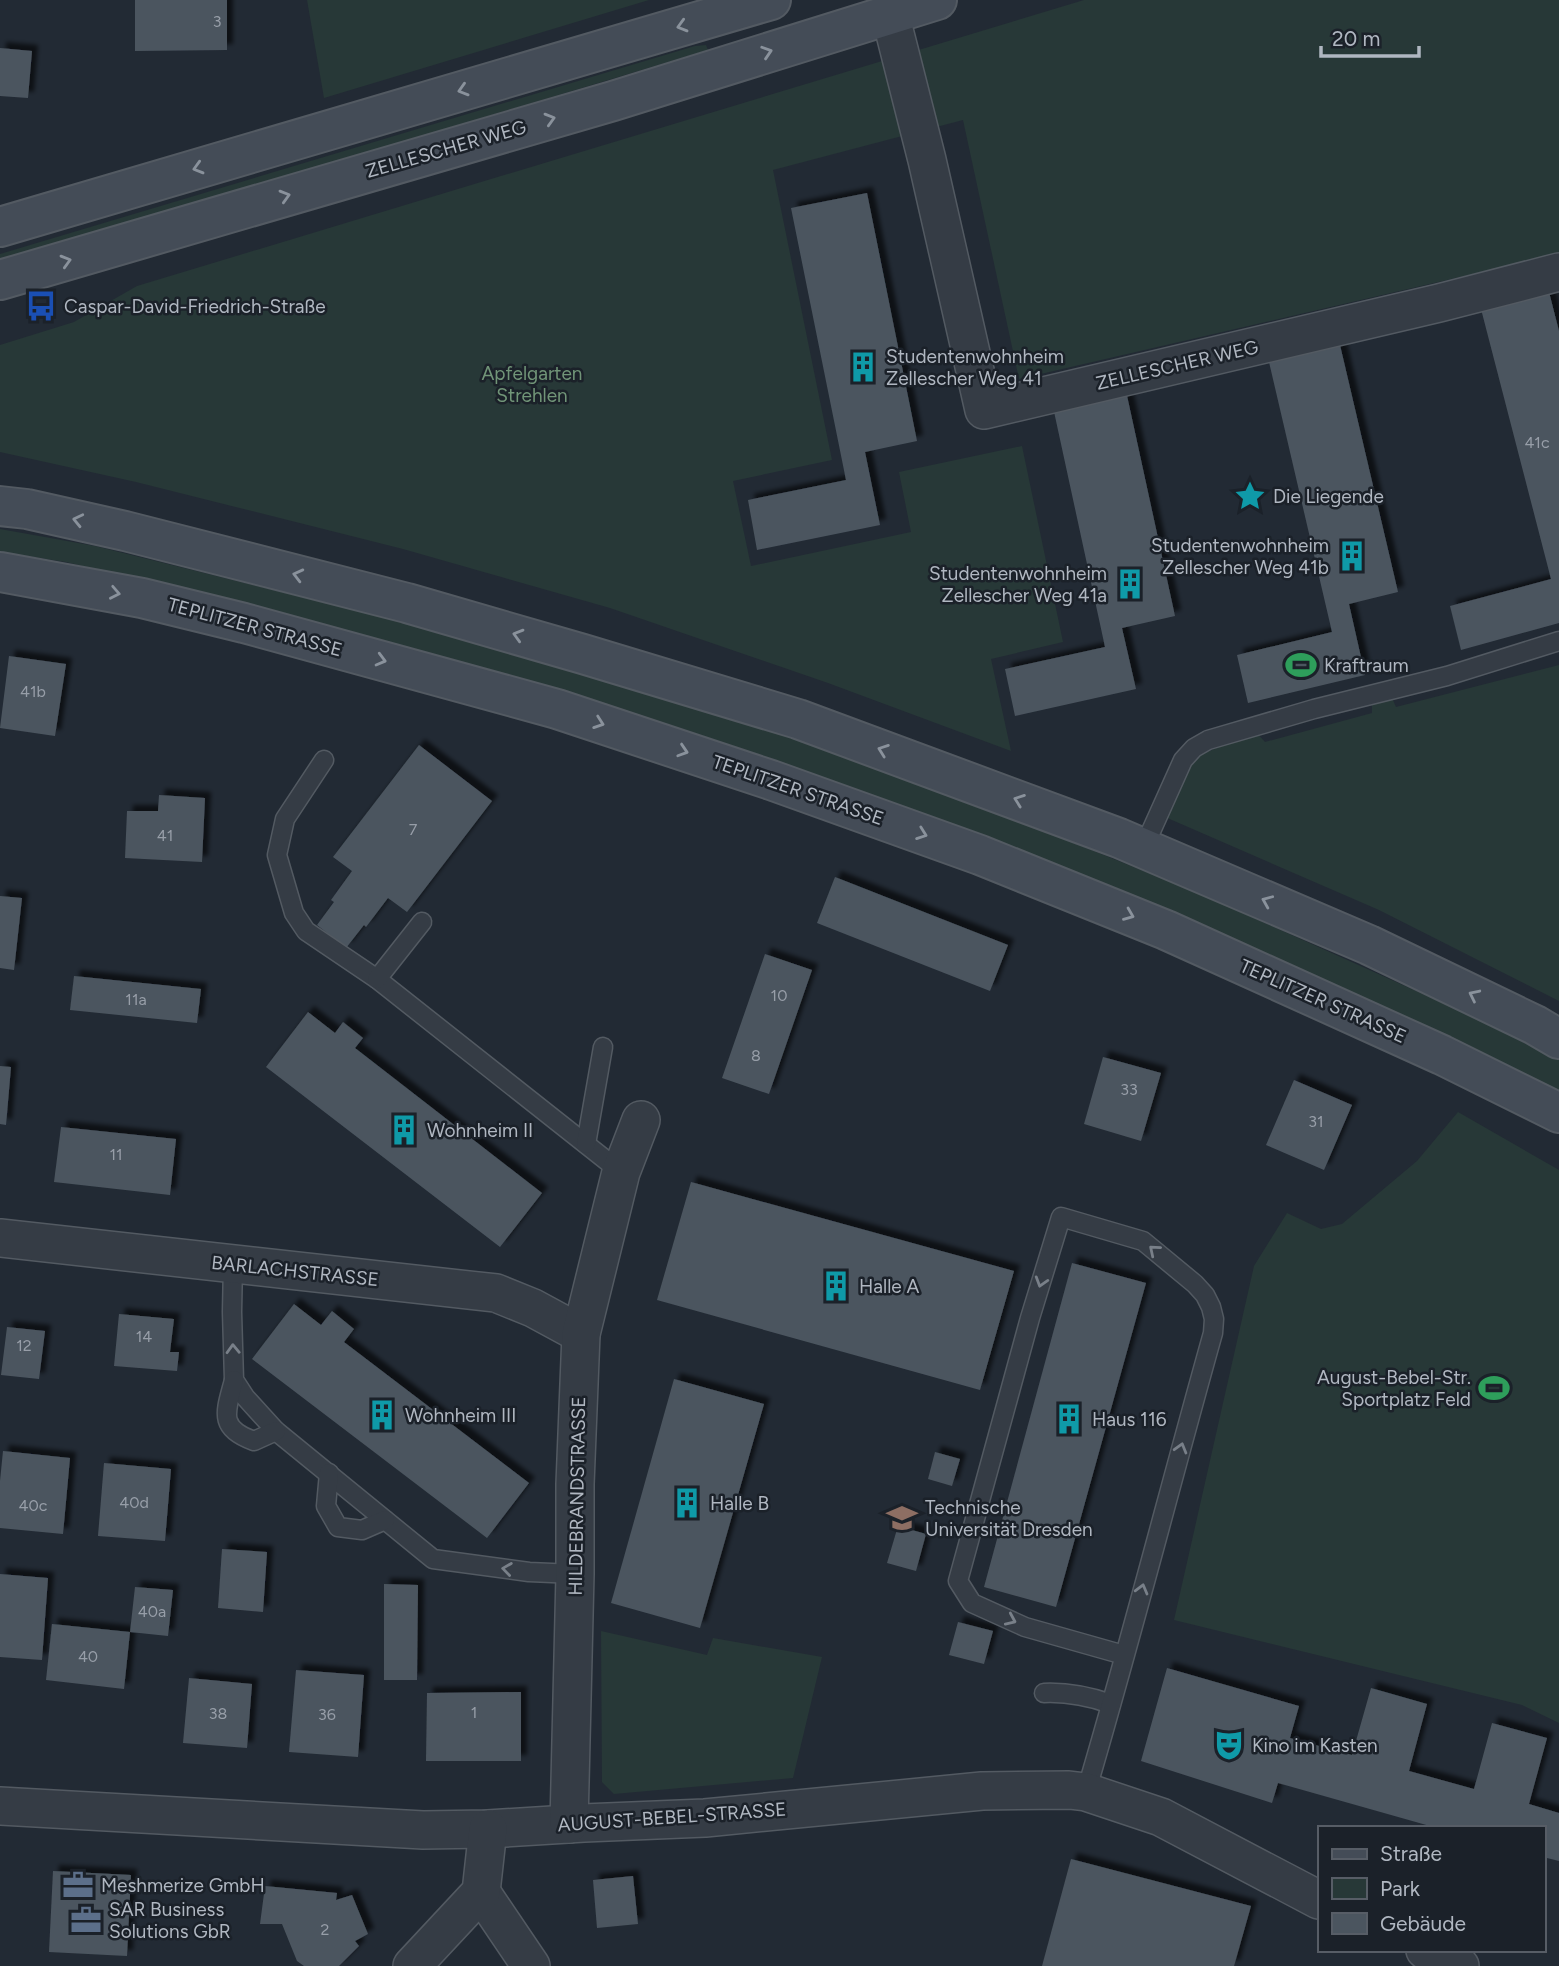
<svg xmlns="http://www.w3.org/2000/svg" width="1559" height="1966" font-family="Figtree,sans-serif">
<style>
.green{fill:#273837}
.building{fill:#4b555f;filter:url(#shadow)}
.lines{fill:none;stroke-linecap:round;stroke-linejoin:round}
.service-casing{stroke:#535a62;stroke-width:21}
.minor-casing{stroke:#535a62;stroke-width:40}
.secondary-casing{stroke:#535a62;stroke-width:42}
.service{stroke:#353c45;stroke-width:18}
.minor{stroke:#353c45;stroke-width:37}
.secondary{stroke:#444c57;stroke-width:38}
.oneway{stroke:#8a929c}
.oneway2{stroke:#798089}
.labels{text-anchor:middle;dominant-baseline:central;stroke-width:5;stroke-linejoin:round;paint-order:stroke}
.number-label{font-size:16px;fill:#979ea8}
.street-label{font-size:19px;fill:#b0b7c1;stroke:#1b2129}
.poi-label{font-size:19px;fill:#b0b7c1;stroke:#1b2129;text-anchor:start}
.park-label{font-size:19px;fill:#719578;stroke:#1b2129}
</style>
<defs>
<filter id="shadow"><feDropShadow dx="6" dy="-6" stdDeviation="2" flood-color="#0009"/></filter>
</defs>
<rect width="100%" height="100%" fill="#222a34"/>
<g class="green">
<polygon points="307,0 649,0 324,98"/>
<polygon points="1084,0 1559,0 1559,254 1019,379 963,120 773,170 832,460 733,481 751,566 911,532 899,472 1022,446 1063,642 991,659 1011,751 828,683 610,608 403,549 136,482 0,452 0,345 74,322 137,286"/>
<polygon points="706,45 708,50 0,263 0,254 695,46"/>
<polygon points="0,529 95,546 573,664 717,707 926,783 1198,893 1454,1008 1559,1060 1559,1095 690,733 505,675 322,624 66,562 0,552"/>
<polygon points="1559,665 1559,1001 1379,910 1165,817 1187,765 1202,754 1256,732 1265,742 1372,713 1372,702 1392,698 1396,707"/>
<polygon points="1458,1112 1559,1170 1559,1723 1522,1705 1174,1620 1254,1266 1287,1213 1321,1229 1342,1224 1417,1161"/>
<polygon points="601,1631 707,1655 713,1638 822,1657 793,1778 614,1794 602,1782"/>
</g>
<g class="building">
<polygon points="135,0 227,0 227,50 135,51"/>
<polygon points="0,48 32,51 28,98 0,96"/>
<polygon points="867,193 917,441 865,452 880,525 757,550 748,500 846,480 791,208"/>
<polygon points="1549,292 1559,331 1559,623 1461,650 1450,606 1551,579 1481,309"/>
<polygon points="1340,345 1398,592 1349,604 1365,675 1248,703 1237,655 1332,632 1269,362"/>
<polygon points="1126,391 1175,616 1122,628 1136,689 1015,716 1005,669 1105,647 1053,407"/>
<polygon points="9,656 66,664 55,736 0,728"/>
<polygon points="419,745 492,801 407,912 388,898 366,927 364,925 346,948 317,925 334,902 331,900 352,871 333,857"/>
<polygon points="159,795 205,798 202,862 125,858 127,811 158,811"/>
<polygon points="835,877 1008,945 990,991 817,923"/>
<polygon points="0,896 22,898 14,970 0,968"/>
<polygon points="765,954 812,970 769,1094 722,1078"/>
<polygon points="74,976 201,989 197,1023 70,1010"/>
<polygon points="308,1012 335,1033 343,1022 363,1038 355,1048 542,1193 500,1247 266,1067"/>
<polygon points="1103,1057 1161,1073 1141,1141 1084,1124"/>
<polygon points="0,1066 11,1067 6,1125 0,1124"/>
<polygon points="1294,1080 1352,1105 1324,1170 1266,1145"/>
<polygon points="61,1127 176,1139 170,1195 54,1182"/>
<polygon points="691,1182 1014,1271 980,1390 657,1300"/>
<polygon points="1072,1263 1146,1283 1056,1607 984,1587"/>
<polygon points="294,1304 321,1325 332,1311 354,1329 344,1342 529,1483 487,1538 252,1359"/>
<polygon points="119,1314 174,1319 170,1352 179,1352 177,1371 114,1366"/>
<polygon points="7,1327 45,1331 39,1379 1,1375"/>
<polygon points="674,1379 764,1404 700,1628 611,1603"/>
<polygon points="3,1451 70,1458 63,1534 0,1528 0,1481"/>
<polygon points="935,1452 960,1459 952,1486 928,1479"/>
<polygon points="104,1463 171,1469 165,1541 98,1536"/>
<polygon points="898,1526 926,1534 916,1571 887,1563"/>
<polygon points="222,1549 267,1552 263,1612 218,1608"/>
<polygon points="0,1574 48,1578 42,1660 0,1657"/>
<polygon points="384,1584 418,1585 417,1680 384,1680"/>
<polygon points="135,1587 173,1590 168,1636 130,1632"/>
<polygon points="958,1622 993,1631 984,1664 949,1655"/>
<polygon points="52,1624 130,1632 124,1689 46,1680"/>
<polygon points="1167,1668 1299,1706 1290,1738 1352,1755 1371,1688 1427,1704 1409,1771 1474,1789 1492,1723 1547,1738 1529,1804 1559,1813 1559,1861 1543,1857 1543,1828 1437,1828 1278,1783 1272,1803 1141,1761"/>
<polygon points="296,1670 364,1675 358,1757 289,1752"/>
<polygon points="189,1678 252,1684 247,1748 183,1743"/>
<polygon points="521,1692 521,1761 426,1761 427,1693"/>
<polygon points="1071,1859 1251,1906 1234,1966 1042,1966"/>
<polygon points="53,1871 131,1875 127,1956 49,1952"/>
<polygon points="633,1876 638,1924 597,1928 593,1880"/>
<polygon points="265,1886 337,1893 336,1900 352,1895 368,1934 355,1941 359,1946 339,1966 304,1966 297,1961 282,1924 260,1924"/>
</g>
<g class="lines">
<g class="service-casing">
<g id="service">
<polyline points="324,760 285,819 277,855 294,913 306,931 377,979 621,1172"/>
<polyline points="1143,849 1183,760 1194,748 1208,740 1314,709 1447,676 1559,641"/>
<polyline points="377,979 422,922"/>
<polyline points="586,1144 603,1047"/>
<polyline points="233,1264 232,1312 234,1380 245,1397 276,1431 433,1559 529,1572 575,1574"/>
<path d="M 234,1380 C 226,1411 217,1428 254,1441 L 276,1431"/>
<polyline points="329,1473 326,1506 338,1527 362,1530 385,1520"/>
<path d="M 1044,1693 C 1068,1692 1088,1696 1111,1704"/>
<path d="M 1086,1792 C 1131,1640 1170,1486 1213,1333 L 1214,1319 L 1211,1307 L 1205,1295 L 1195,1284 L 1143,1241 L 1061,1217 L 1030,1318 L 958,1581 L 972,1603 L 1025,1627 L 1124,1655"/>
</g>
</g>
<g class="minor-casing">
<g id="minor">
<polyline points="890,14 927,160 984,410 1439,303 1559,272"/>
<polyline points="0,1238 496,1293 533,1308 581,1334"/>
<polyline points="0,1806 423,1830 488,1829 584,1823 705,1818 982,1791 1069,1790 1086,1792 1161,1817 1319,1900"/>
<polyline points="569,1824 575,1574 575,1484 581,1334 621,1172 641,1120"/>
<polyline points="481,1892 531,1966"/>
<polyline points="1425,1950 1460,1966"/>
<polyline points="412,1966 481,1892 488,1829"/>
</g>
</g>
<g class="secondary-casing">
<g id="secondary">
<polyline points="0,227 771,0"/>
<polyline points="0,280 613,101 937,0"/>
<polyline points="0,506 27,509 125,531 407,603 583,654 798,719 1119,838 1369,945 1535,1025 1559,1039"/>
<polyline points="0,572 142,598 244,623 557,709 771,780 980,855 1166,930 1442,1055 1559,1113"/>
</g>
</g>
<use href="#service" class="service"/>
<use href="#minor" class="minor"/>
<use href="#secondary" class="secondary"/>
</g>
<defs><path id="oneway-chevron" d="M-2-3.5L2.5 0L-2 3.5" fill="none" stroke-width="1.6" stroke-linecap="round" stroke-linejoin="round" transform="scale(1.75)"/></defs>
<g class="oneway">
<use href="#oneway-chevron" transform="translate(682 26) rotate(164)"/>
<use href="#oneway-chevron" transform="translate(767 52) rotate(-18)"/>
<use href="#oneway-chevron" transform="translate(463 90) rotate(163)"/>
<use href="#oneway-chevron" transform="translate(550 119) rotate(-16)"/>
<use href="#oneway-chevron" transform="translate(198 168) rotate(164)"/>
<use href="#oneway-chevron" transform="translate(285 196) rotate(-16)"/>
<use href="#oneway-chevron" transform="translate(66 261) rotate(-16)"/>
<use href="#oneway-chevron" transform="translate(78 520) rotate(-167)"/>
<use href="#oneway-chevron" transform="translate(298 575) rotate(-166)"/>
<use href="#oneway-chevron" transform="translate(115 593) rotate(11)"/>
<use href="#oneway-chevron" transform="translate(518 635) rotate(-164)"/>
<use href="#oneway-chevron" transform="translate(381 660) rotate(15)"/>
<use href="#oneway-chevron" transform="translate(599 723) rotate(19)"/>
<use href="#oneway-chevron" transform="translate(883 750) rotate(-160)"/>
<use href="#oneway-chevron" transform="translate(683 751) rotate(18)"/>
<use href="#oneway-chevron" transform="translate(1019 800) rotate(-160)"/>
<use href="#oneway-chevron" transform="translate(922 834) rotate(20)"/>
<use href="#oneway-chevron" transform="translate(1267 901) rotate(-157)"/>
<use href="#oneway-chevron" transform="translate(1129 915) rotate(22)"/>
<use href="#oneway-chevron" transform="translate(1474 995) rotate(-154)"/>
</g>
<g class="oneway2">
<use href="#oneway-chevron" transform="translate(1154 1250) rotate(-140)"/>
<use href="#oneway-chevron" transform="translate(1041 1282) rotate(107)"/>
<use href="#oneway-chevron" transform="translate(233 1349) rotate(-92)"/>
<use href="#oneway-chevron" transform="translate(1181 1448) rotate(-74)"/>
<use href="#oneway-chevron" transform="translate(507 1569) rotate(-172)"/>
<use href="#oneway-chevron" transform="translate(1142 1589) rotate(-75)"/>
<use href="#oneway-chevron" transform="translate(1011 1620) rotate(24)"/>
</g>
<defs>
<g id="bus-bare" transform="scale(2.415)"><path d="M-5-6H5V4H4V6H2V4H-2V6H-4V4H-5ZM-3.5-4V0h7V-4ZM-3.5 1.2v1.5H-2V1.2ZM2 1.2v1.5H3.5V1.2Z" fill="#1a4fb4" stroke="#1b2129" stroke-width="2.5" paint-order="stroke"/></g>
<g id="building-bare" transform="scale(2.415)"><path d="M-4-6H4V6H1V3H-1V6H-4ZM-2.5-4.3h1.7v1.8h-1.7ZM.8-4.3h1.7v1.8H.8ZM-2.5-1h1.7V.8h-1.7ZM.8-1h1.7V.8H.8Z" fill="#0f9aa8" stroke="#1b2129" stroke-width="2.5" paint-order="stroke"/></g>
<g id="sight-bare" transform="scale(2.415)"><path d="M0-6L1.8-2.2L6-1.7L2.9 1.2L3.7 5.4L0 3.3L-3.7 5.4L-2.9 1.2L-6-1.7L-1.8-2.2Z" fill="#0f9aa8" stroke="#1b2129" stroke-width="2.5" paint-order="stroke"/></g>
<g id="stadium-bare" transform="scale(2.415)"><path d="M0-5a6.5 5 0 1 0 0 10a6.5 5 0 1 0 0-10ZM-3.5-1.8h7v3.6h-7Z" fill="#2e9e5b" stroke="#1b2129" stroke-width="2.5" paint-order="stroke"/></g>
<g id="university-bare" transform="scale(2.415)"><path d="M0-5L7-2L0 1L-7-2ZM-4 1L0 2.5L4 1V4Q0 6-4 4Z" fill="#8d6e63" stroke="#1b2129" stroke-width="2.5" paint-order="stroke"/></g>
<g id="theatre-bare" transform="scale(2.415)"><path d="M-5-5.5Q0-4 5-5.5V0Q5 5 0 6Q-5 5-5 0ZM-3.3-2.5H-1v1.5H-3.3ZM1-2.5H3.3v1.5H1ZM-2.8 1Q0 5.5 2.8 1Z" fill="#0f9aa8" stroke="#1b2129" stroke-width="2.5" paint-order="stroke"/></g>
<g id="office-bare" transform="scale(2.415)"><path d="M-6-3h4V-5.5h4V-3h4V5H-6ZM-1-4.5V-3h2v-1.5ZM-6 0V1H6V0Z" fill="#5c6f8a" stroke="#1b2129" stroke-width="2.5" paint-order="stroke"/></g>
</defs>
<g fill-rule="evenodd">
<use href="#bus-bare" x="41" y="306"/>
<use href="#building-bare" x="863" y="367"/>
<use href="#sight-bare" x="1250" y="496"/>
<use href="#building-bare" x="1352" y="556"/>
<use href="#building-bare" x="1130" y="584"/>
<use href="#stadium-bare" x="1301" y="665"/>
<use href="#building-bare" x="404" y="1130"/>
<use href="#building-bare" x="836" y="1286"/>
<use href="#stadium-bare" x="1494" y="1388"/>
<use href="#building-bare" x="382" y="1415"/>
<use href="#building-bare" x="1069" y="1419"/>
<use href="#building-bare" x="687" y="1503"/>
<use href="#university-bare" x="902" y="1518"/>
<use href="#theatre-bare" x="1229" y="1745"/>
<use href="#office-bare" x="78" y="1885"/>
<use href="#office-bare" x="86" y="1920"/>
</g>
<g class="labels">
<g class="number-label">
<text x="217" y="21">3</text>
<text x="1537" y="442">41c</text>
<text x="33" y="691">41b</text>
<text x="413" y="829">7</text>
<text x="165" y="835">41</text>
<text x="779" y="995">10</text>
<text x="136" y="999">11a</text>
<text x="756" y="1055">8</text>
<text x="1129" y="1089">33</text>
<text x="1316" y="1121">31</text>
<text x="116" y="1154">11</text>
<text x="144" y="1336">14</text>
<text x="24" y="1345">12</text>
<text x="134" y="1502">40d</text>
<text x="33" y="1505">40c</text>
<text x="152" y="1611">40a</text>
<text x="88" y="1656">40</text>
<text x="474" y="1712">1</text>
<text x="218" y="1713">38</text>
<text x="327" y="1714">36</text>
<text x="325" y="1929">2</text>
</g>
<g class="street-label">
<text transform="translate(446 149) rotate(-16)">ZELLESCHER WEG</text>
<text transform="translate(1177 365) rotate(-13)">ZELLESCHER WEG</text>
<text transform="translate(255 627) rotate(15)">TEPLITZER STRASSE</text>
<text transform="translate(798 790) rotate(19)">TEPLITZER STRASSE</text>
<text transform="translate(1323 1001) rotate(24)">TEPLITZER STRASSE</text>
<text transform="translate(295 1271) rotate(6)">BARLACHSTRASSE</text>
<text transform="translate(577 1496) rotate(-89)">HILDEBRANDSTRASSE</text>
<text transform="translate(672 1817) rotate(-4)">AUGUST-BEBEL-STRASSE</text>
</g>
<g class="poi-label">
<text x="64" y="306">Caspar-David-Friedrich-Straße</text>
<text x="886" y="356">Studentenwohnheim<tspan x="886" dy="22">Zellescher Weg 41</tspan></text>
<text x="1273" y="496">Die Liegende</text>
<text x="1329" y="545" text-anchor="end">Studentenwohnheim<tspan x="1329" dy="22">Zellescher Weg 41b</tspan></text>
<text x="1107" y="573" text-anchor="end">Studentenwohnheim<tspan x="1107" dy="22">Zellescher Weg 41a</tspan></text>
<text x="1324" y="665">Kraftraum</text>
<text x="427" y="1130">Wohnheim II</text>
<text x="859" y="1286">Halle A</text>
<text x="1471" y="1377" text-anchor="end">August-Bebel-Str.<tspan x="1471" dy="22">Sportplatz Feld</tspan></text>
<text x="405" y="1415">Wohnheim III</text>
<text x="1092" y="1419">Haus 116</text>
<text x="710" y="1503">Halle B</text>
<text x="925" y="1507">Technische<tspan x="925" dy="22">Universität Dresden</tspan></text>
<text x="1252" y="1745">Kino im Kasten</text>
<text x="101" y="1885">Meshmerize GmbH</text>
<text x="109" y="1909">SAR Business<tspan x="109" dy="22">Solutions GbR</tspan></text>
</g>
<g class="park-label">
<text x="532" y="373">Apfelgarten<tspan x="532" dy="22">Strehlen</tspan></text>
</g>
</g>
<rect x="1318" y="1826" width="228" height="126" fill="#1b2129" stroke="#575d66" stroke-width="2"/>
<rect x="1332" y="1849" width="35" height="10" fill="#444c57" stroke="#575d66" stroke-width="2"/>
<text x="1380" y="1861" font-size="21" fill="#b0b7c1">Straße</text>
<rect x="1332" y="1878" width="35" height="21" fill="#273837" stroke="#575d66" stroke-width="2"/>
<text x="1380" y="1896" font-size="21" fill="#b0b7c1">Park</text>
<rect x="1332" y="1913" width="35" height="21" fill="#4b555f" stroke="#575d66" stroke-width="2"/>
<text x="1380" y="1931" font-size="21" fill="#b0b7c1">Gebäude</text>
<path d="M1321 46v10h98v-10" fill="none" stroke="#b0b7c1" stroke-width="3.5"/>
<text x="1332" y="46" font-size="21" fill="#b0b7c1" stroke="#1b2129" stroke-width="5" paint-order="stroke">20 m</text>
</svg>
